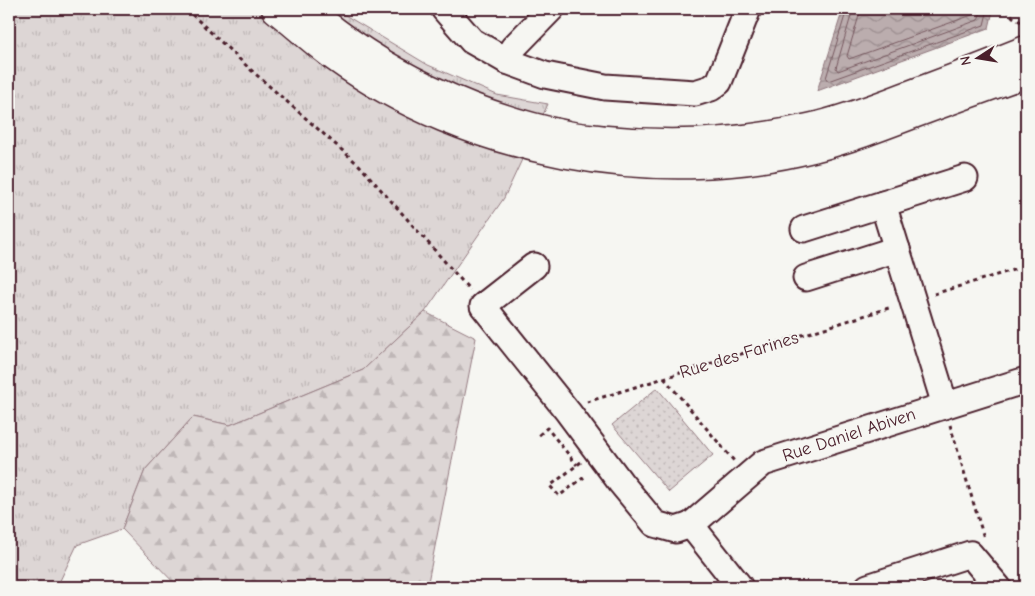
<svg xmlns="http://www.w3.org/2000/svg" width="1035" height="596" font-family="'Comic Neue',sans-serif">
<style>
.grass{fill:url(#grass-tufts);stroke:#947a80}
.forest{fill:url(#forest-firs);stroke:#947a80}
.park{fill:url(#park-dots);stroke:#947a80}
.water{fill:url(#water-waves);stroke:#8e747a}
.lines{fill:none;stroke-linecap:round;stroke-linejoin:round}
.shore{stroke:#77585f;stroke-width:1}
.minor-casing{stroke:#4a1f2b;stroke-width:29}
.major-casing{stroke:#4a1f2b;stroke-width:31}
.path{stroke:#4a1f2b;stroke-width:3;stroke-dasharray:4 4;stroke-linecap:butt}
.minor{stroke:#f6f6f2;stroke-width:25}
.major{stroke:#f6f6f2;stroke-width:28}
.labels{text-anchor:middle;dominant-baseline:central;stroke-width:4;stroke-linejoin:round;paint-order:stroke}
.street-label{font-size:18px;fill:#4a1f2b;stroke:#f6f6f2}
</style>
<defs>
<pattern id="grass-tufts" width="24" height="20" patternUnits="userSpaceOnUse" patternTransform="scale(1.25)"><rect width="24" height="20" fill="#ddd6d5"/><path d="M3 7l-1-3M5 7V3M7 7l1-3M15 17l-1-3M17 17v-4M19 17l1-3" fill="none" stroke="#bfb7b7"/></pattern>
<pattern id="forest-firs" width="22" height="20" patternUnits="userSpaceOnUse" patternTransform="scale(1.25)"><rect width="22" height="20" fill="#ddd6d5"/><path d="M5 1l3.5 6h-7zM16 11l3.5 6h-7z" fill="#bfb7b7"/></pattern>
<pattern id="park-dots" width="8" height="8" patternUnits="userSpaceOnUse" patternTransform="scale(1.25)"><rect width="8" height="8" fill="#ddd6d5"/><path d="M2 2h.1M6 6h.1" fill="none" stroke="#bfb7b7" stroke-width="1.8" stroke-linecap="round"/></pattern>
<pattern id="water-waves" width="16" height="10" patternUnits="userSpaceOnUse" patternTransform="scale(1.25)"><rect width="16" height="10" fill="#bbadae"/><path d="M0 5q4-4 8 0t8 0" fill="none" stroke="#9a8c8e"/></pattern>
</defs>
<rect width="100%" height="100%" fill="#f6f6f2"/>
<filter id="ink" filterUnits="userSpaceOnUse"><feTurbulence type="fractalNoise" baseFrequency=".02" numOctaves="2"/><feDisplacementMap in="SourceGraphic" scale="10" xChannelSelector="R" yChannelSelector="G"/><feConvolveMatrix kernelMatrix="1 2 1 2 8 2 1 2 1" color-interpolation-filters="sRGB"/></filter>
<g filter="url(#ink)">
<polygon class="grass" points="9,9 335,9 428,65 497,95 548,104 504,198 425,312 363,370 230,425 193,417 145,470 122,529 77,545 57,587 9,587"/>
<polygon class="forest" points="425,312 476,338 427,587 178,587 122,529 145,470 193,417 230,425 363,370"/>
<polygon class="park" points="657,388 713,455 669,492 612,425"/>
<polygon class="water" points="843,9 1008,9 993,11 989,28 817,91"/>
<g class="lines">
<g class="shore">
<polyline points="847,9 826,78 828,81 984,25 988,9"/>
<polyline points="853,9 836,68 838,71 978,20 982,9"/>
<polyline points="861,9 847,56 849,59 972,15 974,9"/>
</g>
<g class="minor-casing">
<g id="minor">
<polyline points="444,9 472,41 507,61 545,75 605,87 695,93 711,88 719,82 748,9"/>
<polyline points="507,61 513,48 551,9"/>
<polyline points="804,229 883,204"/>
<polyline points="534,266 483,306 568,412 621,483 655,524 676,530 691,525"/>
<polyline points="806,278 897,249"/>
<polyline points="945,405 883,204 965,178"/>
<polyline points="740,587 691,525 763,463 1026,380"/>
<polyline points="868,587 970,554 998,587"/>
</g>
</g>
<g class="major-casing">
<g id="major">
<path d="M 276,9 C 296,25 315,42 335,57 C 468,153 655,188 813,148 C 848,139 882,126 916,113 C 953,99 990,86 1026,73"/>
<path d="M 307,9 C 380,72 472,116 567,135 C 580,138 593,138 606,140 C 674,147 742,143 809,128 C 841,121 873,109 904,97 C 945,82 986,66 1026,50"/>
</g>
</g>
<g class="path">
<polyline points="186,9 251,70 360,166 470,290"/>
<polyline points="1006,9 1013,17 1026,25"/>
<polyline points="934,294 1026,266"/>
<polyline points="664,378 734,461"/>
<polyline points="587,402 892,307"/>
<polyline points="950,425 984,538"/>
<polyline points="539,435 547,428 577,465"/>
<polyline points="581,462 550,486 559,496 587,475"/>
</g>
<use href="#minor" class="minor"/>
<use href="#major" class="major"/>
</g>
</g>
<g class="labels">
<g class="street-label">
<text transform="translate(739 355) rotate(-17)">Rue des Farines</text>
<text transform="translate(849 435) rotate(-18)">Rue Daniel Abiven</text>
</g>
</g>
<rect width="1035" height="596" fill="none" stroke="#f6f6f2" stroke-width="30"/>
<rect x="15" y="15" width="1005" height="566" fill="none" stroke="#4a1f2b" stroke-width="2" filter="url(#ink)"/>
<g transform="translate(978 58) rotate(258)" stroke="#f6f6f2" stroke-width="4" paint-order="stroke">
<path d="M0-4L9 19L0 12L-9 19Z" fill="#4a1f2b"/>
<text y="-8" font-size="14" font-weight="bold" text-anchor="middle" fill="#4a1f2b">N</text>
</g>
</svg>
